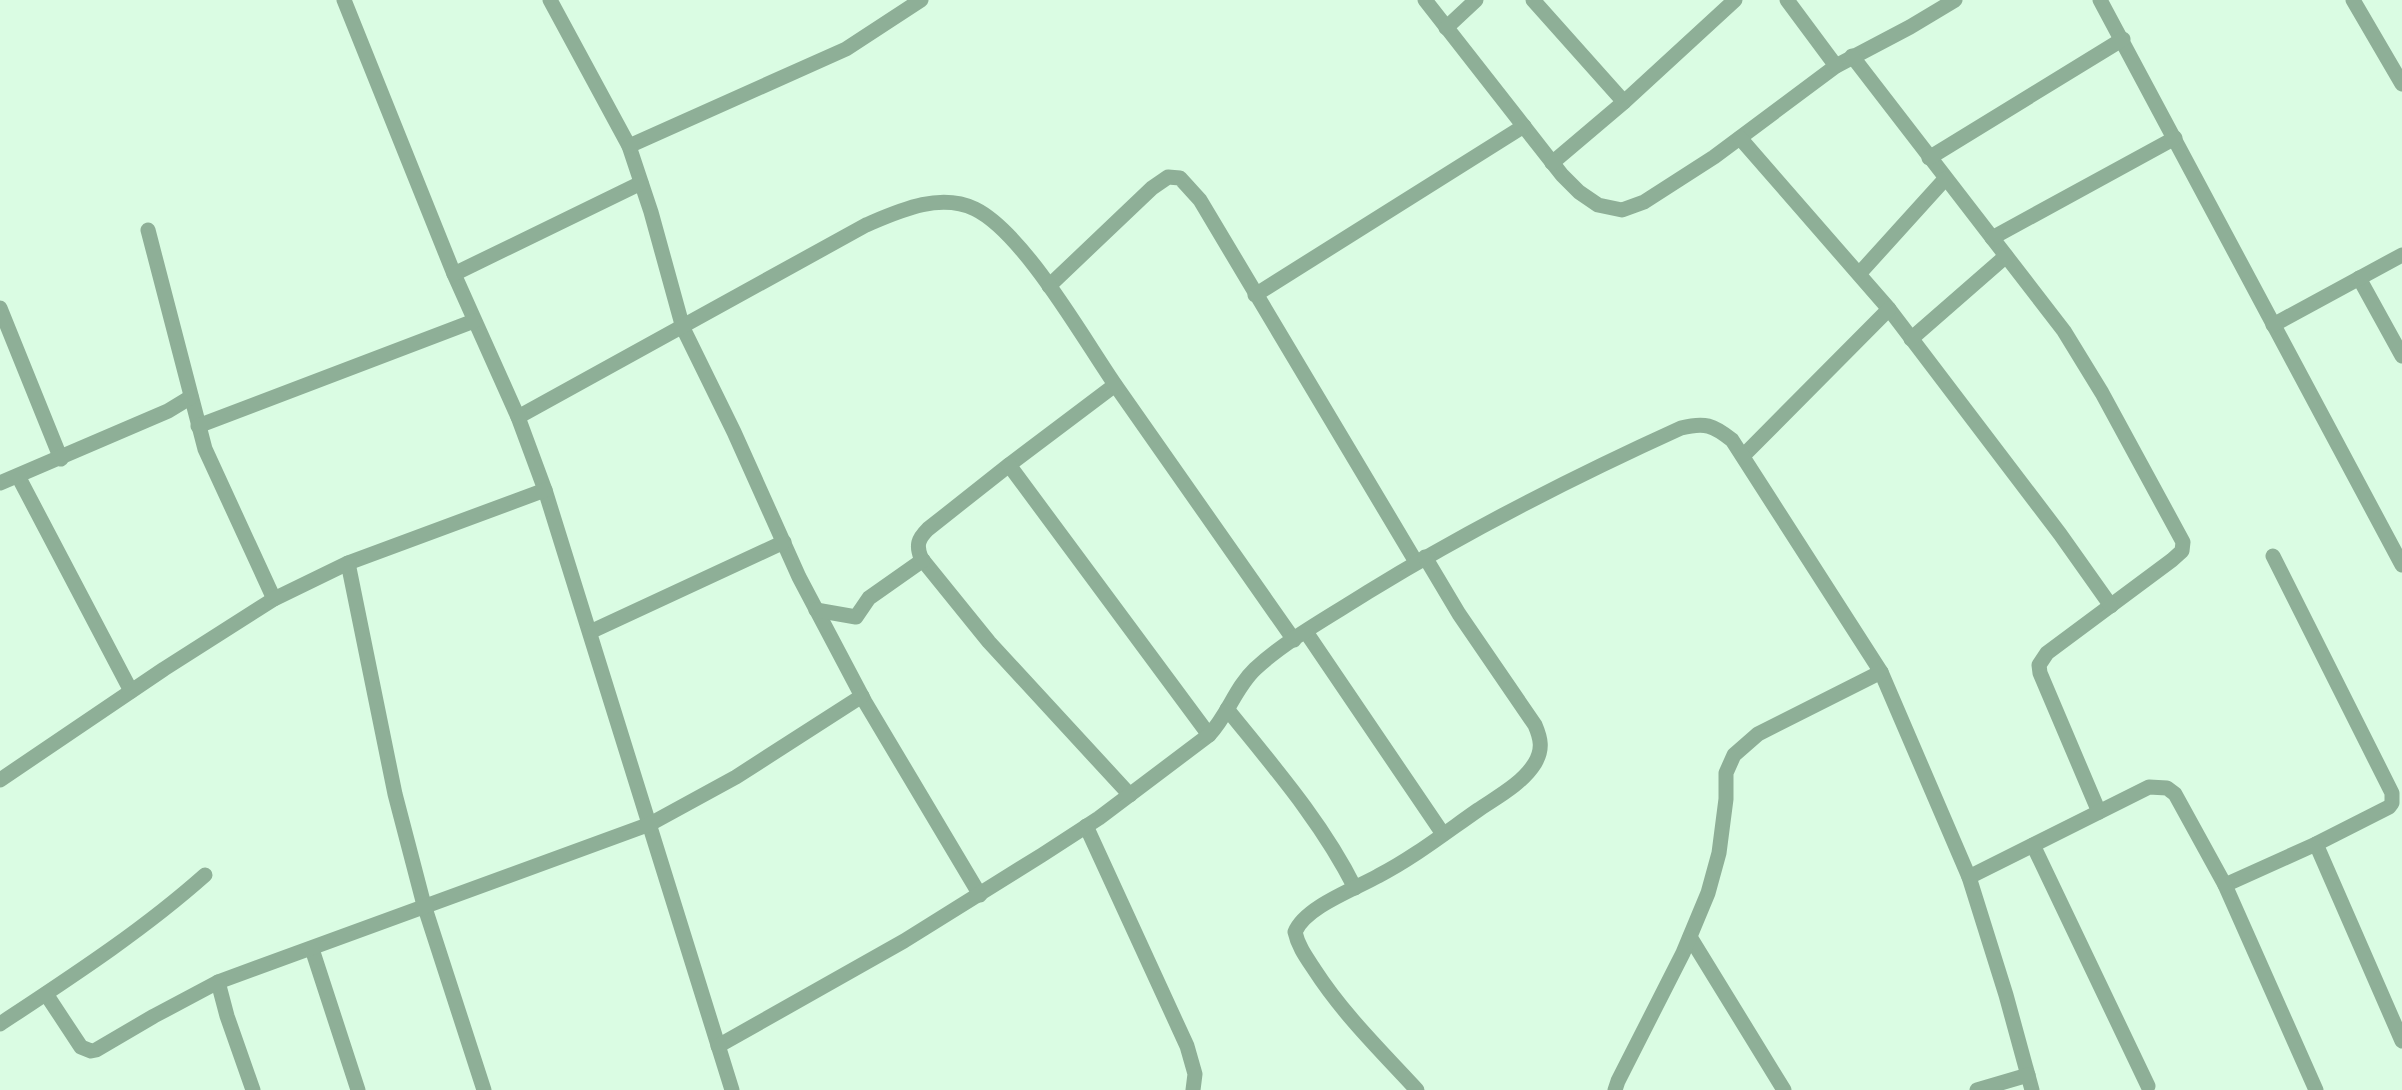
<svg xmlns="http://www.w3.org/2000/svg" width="2402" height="1090" font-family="'IBM Plex Serif',serif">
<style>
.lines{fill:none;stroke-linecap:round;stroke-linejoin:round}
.street{stroke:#8eaf97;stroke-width:15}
</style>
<rect width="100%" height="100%" fill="#dafce3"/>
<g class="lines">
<g class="street">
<polyline points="344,0 454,274 518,417 545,490 732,1090"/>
<polyline points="550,0 629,146 651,212 683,328 734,432 799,577 865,702 980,895"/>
<polyline points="1425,0 1562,175 1579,192 1598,205 1622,210 1644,202 1714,157 1836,66 1910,27 1955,0"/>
<polyline points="1533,0 1624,102"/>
<polyline points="1787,0 1836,66"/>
<polyline points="2100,0 2402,565"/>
<polyline points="2353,0 2402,84"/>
<polyline points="1446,28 1476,0"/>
<polyline points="1852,56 2064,331 2102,393 2183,542 2182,551 2172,560 2047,653 2039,665 2040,673 2099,812"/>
<polyline points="1740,138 1889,309 2060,534 2111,606"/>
<polyline points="629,146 846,49 921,0"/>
<polyline points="1929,158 2123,39"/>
<polyline points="1552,163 1624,102 1735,0"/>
<polyline points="148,230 205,449 274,599"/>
<polyline points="1992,238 2175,138"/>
<polyline points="454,274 641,183"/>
<polyline points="1859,274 1945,179"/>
<polyline points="2359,278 2402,356"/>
<polyline points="1049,286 1152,188 1168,177 1180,178 1200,200 1416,562"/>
<polyline points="1255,295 1524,126"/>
<polyline points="0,308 61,459"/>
<polyline points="2273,325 2402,255"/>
<polyline points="1911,339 2006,256"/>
<path d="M 1115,385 L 1009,465 L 928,529 C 918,539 916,545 921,558 L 989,642 L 1130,795"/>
<path d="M 518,417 L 866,225 C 899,211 939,192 975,209 C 1024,233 1084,340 1116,386 C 1175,471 1235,555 1294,640"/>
<polyline points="198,426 474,321"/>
<polyline points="1743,456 1889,309"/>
<polyline points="1009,465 1209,735"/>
<polyline points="18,476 131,691"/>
<polyline points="0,483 168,411 191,397"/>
<polyline points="2273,556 2392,793 2392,803 2389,807 2316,844"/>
<polyline points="348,563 395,794 424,905 484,1090"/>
<polyline points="816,610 856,617 869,598 923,560"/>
<polyline points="590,632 784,542"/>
<polyline points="1306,632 1443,834"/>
<path d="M 1227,709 C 1273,766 1322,822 1355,888"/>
<polyline points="0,780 164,669 274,599 348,563 545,490"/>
<polyline points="1086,826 1187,1046 1195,1074 1193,1090"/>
<polyline points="2033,845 2148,1086"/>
<polyline points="1969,877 2006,995 2032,1090"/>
<polyline points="2225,885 2316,844 2402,1041"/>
<polyline points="1690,937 1784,1090"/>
<polyline points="312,949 358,1090"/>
<polyline points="218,982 227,1016 253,1090"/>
<polyline points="46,994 81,1047 91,1051 96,1050 154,1016 218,982 650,824 736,777 862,696"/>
<path d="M 0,1024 C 71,977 142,931 205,875"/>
<path d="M 718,1046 L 904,941 L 1042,855 L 1099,818 L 1209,735 C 1228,715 1235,688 1255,669 C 1286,640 1332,615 1368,592 C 1469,530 1573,477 1681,428 C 1705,422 1713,425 1732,440 L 1881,672 L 1969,877 L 2149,787 L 2167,788 L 2175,794 L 2225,885 L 2316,1090"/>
<path d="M 1417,1090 C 1381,1051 1343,1014 1314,969 C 1306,957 1298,946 1295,932 C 1305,907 1355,889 1378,876 C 1413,858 1445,833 1478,810 C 1497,797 1522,784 1535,763 C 1543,749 1541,739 1535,725 L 1459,614 L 1425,557"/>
<polyline points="1615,1090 1618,1081 1683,953 1708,893 1719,853 1726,799 1726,773 1734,755 1758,734 1881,672"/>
<polyline points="1977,1090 2028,1075"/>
</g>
</g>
</svg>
